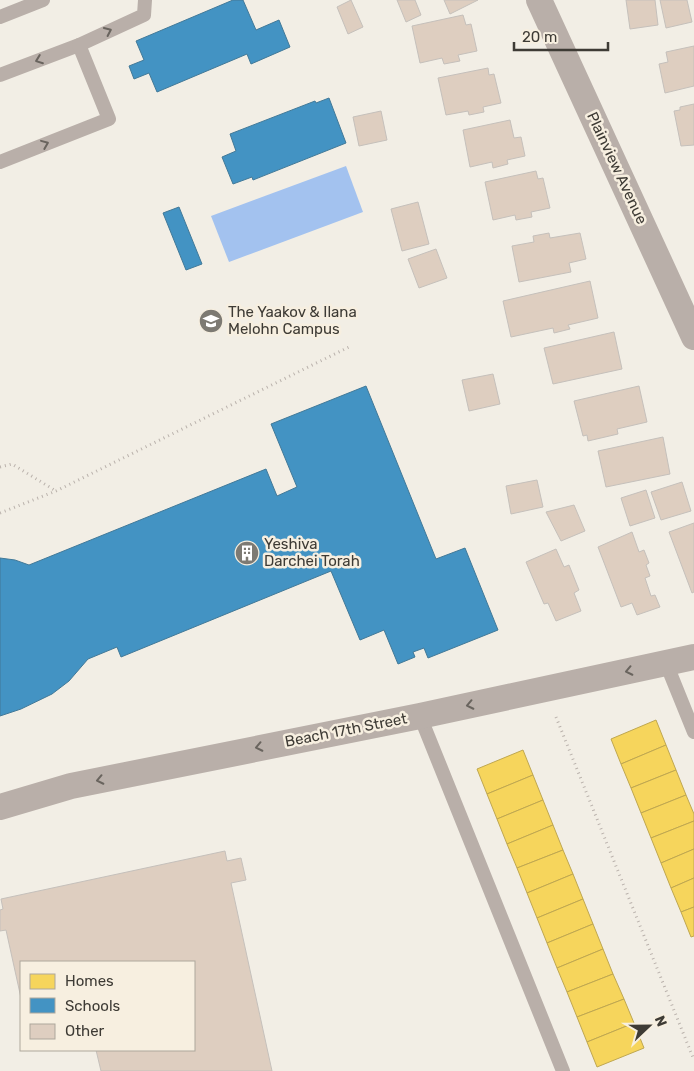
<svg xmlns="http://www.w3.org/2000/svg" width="694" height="1071" font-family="Rubik,sans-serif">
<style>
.water{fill:#a3c2ef}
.homes{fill:#f6d55c;stroke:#bfa750}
.schools{fill:#4393c3;stroke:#427998}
.building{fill:#decec0;stroke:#c5c0bb}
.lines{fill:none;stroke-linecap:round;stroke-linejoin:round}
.path{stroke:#bab2ac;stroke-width:3;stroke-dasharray:1 4;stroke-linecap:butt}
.service{stroke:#b9afa9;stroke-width:14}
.minor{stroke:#b9afa9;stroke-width:26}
.oneway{stroke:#69645e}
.labels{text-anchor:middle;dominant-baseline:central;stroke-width:5;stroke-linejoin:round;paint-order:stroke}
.street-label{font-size:15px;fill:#3e3b35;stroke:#f7efe0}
.poi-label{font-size:15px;fill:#3e3b35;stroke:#f7efe0;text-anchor:start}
</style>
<rect width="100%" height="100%" fill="#f2eee5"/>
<polygon class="water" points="346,166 363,212 229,262 211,216"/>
<g class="homes">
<polygon points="656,720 666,745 621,764 611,739"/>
<polygon points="666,745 676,770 631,788 621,764"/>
<polygon points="523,750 533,775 487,794 477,769"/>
<polygon points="676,770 686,795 641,813 631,788"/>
<polygon points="533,775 543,800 497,819 487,794"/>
<polygon points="686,795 694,814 694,821 651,838 641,813"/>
<polygon points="543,800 553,825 507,844 497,819"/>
<polygon points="694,821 694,849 661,863 651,838"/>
<polygon points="553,825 563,850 517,868 507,844"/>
<polygon points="694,849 694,878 671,888 661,863"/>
<polygon points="563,850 573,874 527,893 517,868"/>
<polygon points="573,874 583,899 537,918 527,893"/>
<polygon points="694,878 694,907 681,912 671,888"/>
<polygon points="583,899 593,924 547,943 537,918"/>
<polygon points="694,907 694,936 691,937 681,912"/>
<polygon points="593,924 603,949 557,968 547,943"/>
<polygon points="603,949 613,974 567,992 557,968"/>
<polygon points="613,974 624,999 577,1017 567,992"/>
<polygon points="624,999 634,1023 587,1042 577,1017"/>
<polygon points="634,1023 644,1048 597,1067 587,1042"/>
</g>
<g class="schools">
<polygon points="233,0 243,0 256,30 279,20 290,47 251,64 247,54 157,92 149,73 134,79 129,66 144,60 136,41"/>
<polygon points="329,98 346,143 253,180 252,177 233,184 222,157 236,151 230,134 315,101 316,103"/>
<polygon points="179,207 202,264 186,270 163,213"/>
<polygon points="366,386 436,559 465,548 498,630 428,658 424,648 413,652 415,657 398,664 384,630 360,640 331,571 121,657 117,647 88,659 69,681 52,694 21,709 0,716 0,558 15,560 29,565 266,469 277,496 297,487 271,424"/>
</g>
<g class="building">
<polygon points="351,0 363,27 348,34 337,7"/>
<polygon points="397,0 415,0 421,15 406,22"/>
<polygon points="444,0 478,0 450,14"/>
<polygon points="626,0 655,0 658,25 630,29"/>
<polygon points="660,0 687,0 692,22 666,28"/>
<polygon points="463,15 466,25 471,24 477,51 458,55 460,61 444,64 442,58 420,63 412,26"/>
<polygon points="694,46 694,86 665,93 659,64 668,62 666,52"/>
<polygon points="488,68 489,75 494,74 501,103 483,107 484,112 469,115 468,111 446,115 438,78"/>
<polygon points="694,104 694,145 681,146 674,111 680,110 680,107"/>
<polygon points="381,111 387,140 359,146 353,117"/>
<polygon points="510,120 514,138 521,137 525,156 507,160 508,164 493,168 492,162 470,167 463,130"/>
<polygon points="536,171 538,179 543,178 550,208 531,212 532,217 516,220 515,215 493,220 485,182"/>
<polygon points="418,202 429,244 402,251 391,209"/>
<polygon points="549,233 550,238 580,233 586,259 569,263 571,272 519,282 512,246 534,242 533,236"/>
<polygon points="436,249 447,278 419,288 408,259"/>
<polygon points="590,281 598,318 568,325 570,329 554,333 553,328 511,337 503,301"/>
<polygon points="614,332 622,369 553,384 544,348"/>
<polygon points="493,374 500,404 469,411 462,380"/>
<polygon points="639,386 647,422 617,429 618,434 588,441 587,435 583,436 574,401"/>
<polygon points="663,437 670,474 606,487 598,451"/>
<polygon points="537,480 543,507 511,514 506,486"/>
<polygon points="682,482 691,511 661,520 651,492"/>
<polygon points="646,490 655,518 630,526 621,498"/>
<polygon points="574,505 585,531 561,541 546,512"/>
<polygon points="694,523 694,592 692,593 669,532"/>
<polygon points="632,532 639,552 644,550 649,563 646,565 650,576 645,578 651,596 655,595 660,607 637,615 632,603 621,607 598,547"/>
<polygon points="556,549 564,567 569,565 579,590 574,593 581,611 556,621 548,603 544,604 526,562"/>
<polygon points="225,851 227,861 241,858 246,880 231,883 272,1071 101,1071 96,1050 194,1050 194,962 21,962 21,998 6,930 0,931 0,910 3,909 1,899"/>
</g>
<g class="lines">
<g class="path">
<polyline points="0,467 12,464 56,491"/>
<polyline points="0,513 56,491 349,347"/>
<polyline points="556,717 694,1060"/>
</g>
<g class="service">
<polyline points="0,17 43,0"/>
<polyline points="0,75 79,45"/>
<polyline points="0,162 109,119 79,45 144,15 145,0"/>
<polyline points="666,663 694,732"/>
<polyline points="420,716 563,1071"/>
</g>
<g class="minor">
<polyline points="539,0 694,337"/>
<polyline points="0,807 71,786 420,716 694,657"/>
</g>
</g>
<defs><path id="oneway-chevron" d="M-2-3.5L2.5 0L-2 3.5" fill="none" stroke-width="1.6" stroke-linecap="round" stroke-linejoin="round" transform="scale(1.25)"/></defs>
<g class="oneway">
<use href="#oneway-chevron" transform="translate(108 31) rotate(-25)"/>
<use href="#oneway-chevron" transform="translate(39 60) rotate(159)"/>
<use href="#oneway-chevron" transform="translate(45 144) rotate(-22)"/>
<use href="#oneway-chevron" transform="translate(629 671) rotate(168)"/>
<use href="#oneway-chevron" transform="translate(470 705) rotate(168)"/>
<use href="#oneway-chevron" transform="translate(259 747) rotate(168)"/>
<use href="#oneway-chevron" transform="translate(100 780) rotate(168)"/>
</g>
<defs>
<g id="school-disc" transform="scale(1.25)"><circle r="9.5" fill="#7d7a73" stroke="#f7efe0"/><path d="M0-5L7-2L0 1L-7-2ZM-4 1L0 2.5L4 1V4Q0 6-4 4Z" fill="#fff"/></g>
<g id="building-disc" transform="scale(1.25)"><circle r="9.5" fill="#7d7a73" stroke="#f7efe0"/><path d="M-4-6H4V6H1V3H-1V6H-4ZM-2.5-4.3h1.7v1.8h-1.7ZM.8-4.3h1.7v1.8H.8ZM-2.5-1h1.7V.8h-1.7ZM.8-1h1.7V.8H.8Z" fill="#fff"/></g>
</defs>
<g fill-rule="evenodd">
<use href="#school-disc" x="211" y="321"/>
<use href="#building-disc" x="247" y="553"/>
</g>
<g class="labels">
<g class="street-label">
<text transform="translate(617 168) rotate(65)">Plainview Avenue</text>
<text transform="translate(346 730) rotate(-11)">Beach 17th Street</text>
</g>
<g class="poi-label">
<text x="228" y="312">The Yaakov &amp; Ilana<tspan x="228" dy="17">Melohn Campus</tspan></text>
<text x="264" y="544">Yeshiva<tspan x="264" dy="17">Darchei Torah</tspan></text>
</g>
</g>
<rect x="20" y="961" width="175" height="90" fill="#f7efe0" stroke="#ada79c"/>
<rect x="30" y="974" width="25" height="15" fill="#f6d55c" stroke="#ada79c"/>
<text x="65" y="986" font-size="15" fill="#3e3b35">Homes</text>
<rect x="30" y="998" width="25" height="15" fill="#4393c3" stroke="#ada79c"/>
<text x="65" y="1011" font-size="15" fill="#3e3b35">Schools</text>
<rect x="30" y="1024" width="25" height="15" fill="#decec0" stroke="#ada79c"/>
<text x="65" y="1036" font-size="15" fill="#3e3b35">Other</text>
<g transform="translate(649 1026) rotate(68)" stroke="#f7efe0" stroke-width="4" paint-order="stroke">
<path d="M0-4L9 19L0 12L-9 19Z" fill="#3e3b35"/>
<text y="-8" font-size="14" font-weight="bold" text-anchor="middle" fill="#3e3b35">N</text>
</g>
<path d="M514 42v8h94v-8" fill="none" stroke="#3e3b35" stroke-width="2.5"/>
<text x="522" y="42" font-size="15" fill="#3e3b35" stroke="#f7efe0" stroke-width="4" paint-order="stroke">20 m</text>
</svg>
